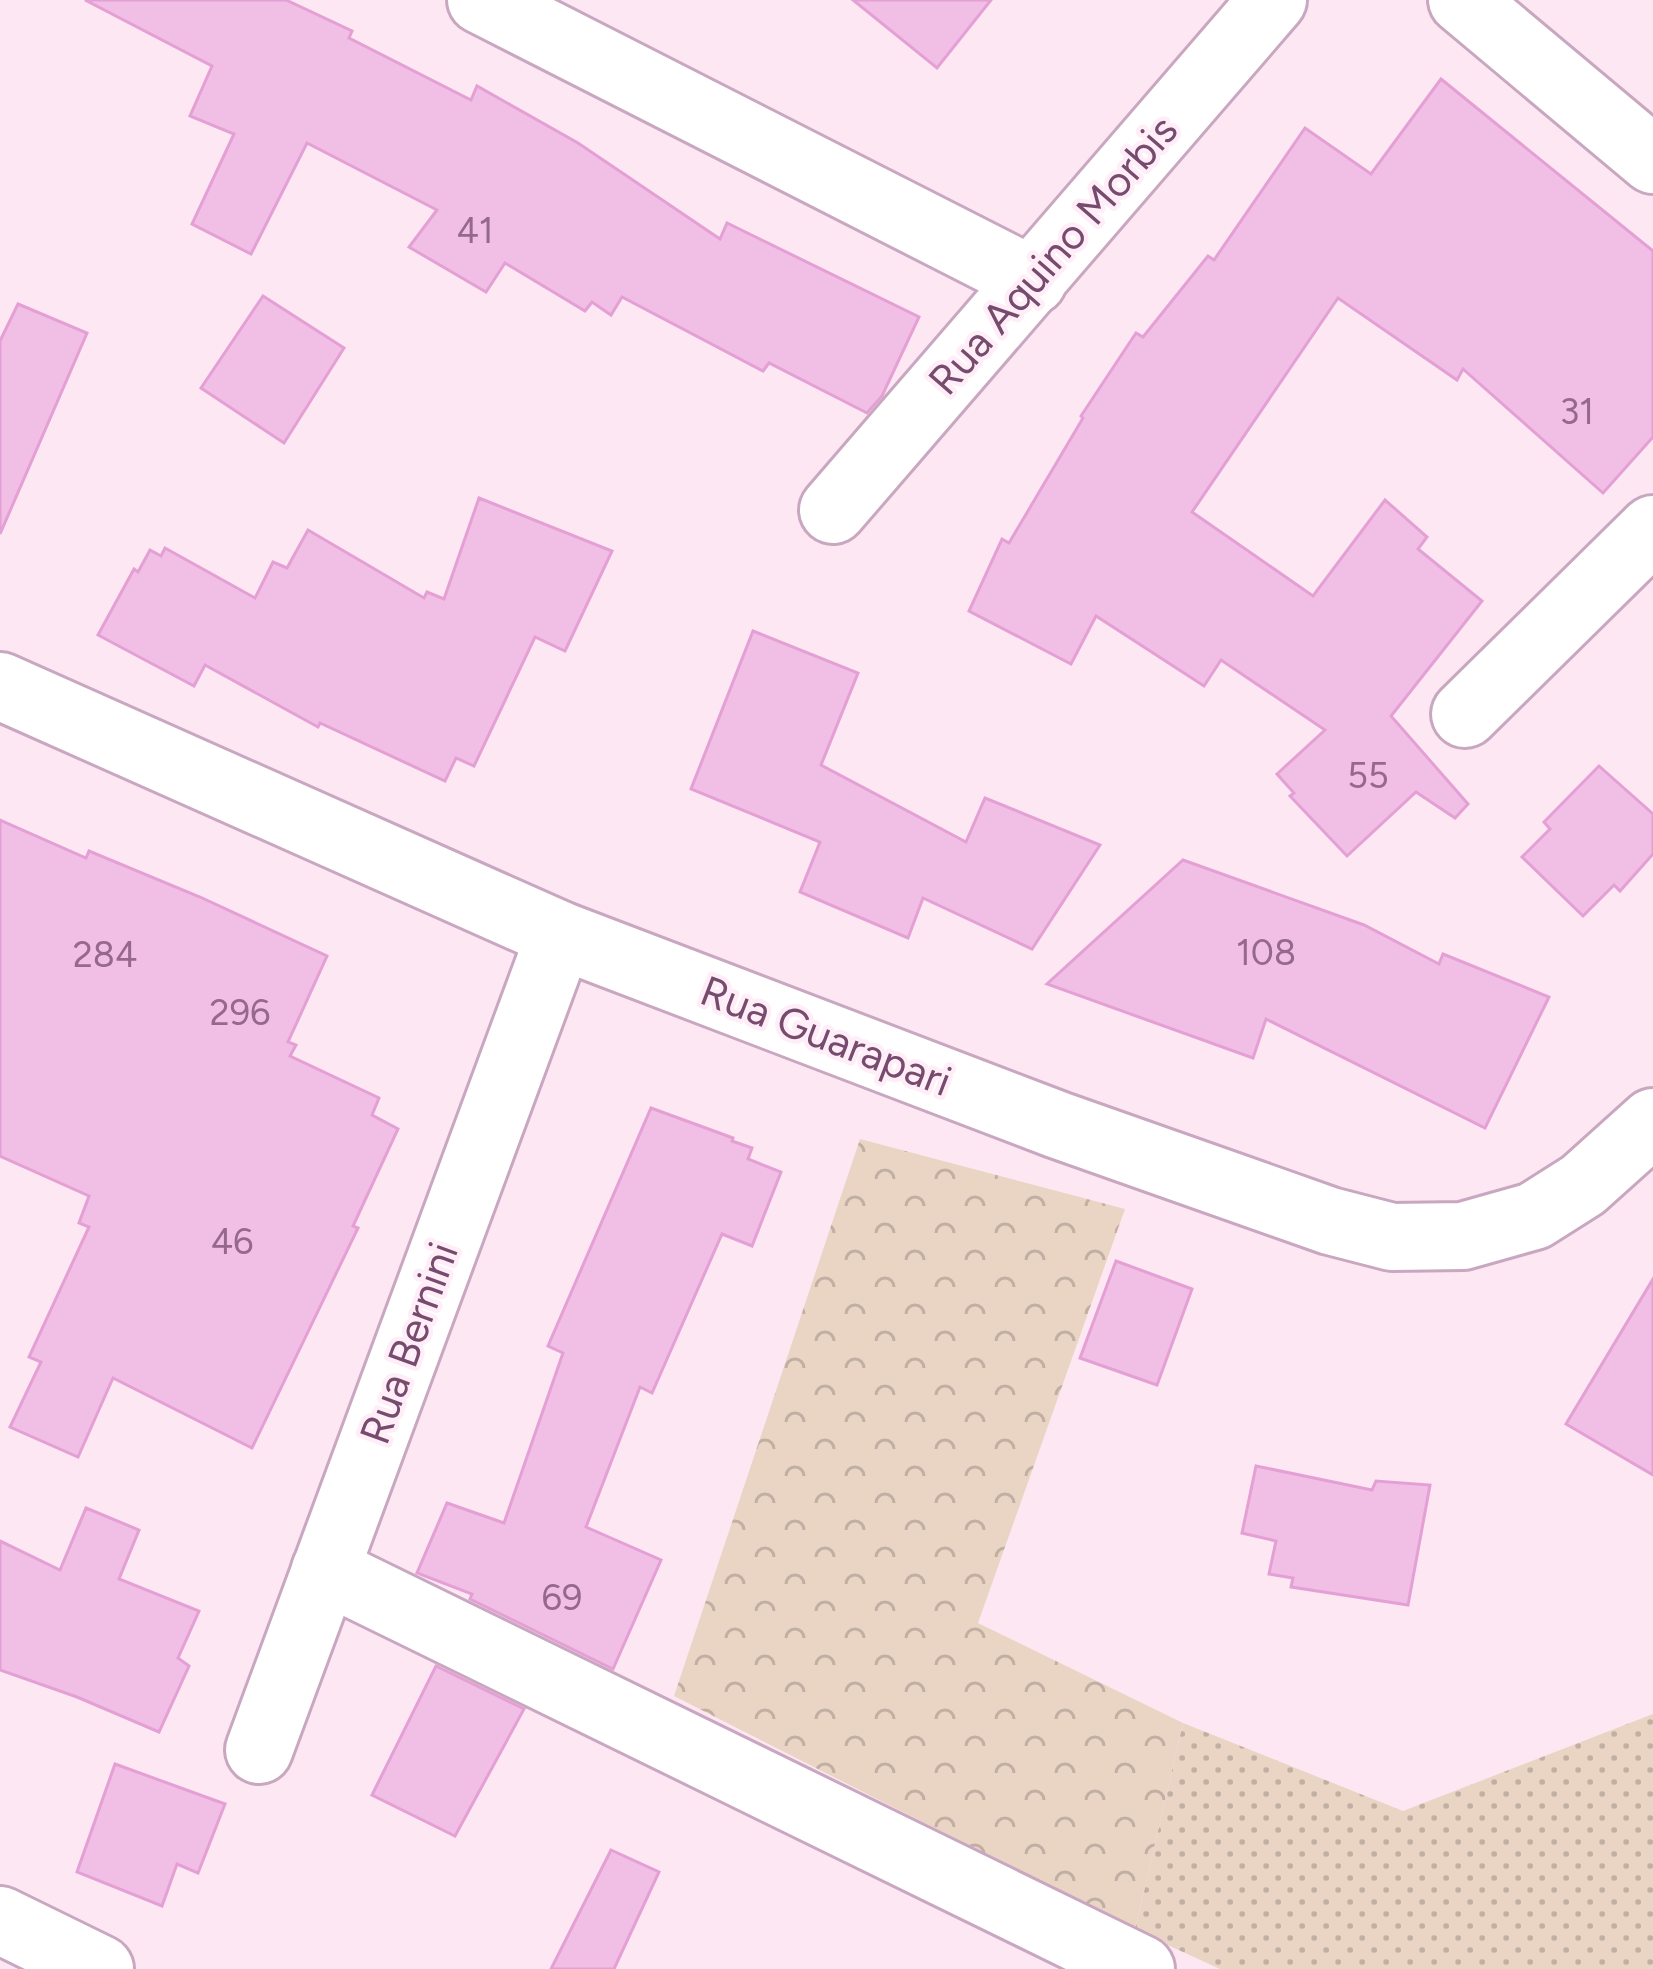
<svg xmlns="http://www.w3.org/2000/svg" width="1653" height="1969" font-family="Figtree,sans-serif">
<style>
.grass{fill:url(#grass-dots)}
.forest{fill:url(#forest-crowns)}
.building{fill:#f1bfe5;stroke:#e4a0d5;stroke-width:3}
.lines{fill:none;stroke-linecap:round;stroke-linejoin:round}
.street-casing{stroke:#c9a7c0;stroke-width:72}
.street{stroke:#fff;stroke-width:66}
.labels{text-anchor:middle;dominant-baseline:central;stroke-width:9;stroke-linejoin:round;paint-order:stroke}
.number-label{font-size:36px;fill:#95688c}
.street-label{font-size:42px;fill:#764b6e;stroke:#ffeef7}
</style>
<defs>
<pattern id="grass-dots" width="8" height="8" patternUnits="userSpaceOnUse" patternTransform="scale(3)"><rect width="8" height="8" fill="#ead5c5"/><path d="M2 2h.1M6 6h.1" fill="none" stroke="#c2afa4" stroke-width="1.8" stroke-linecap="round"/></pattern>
<pattern id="forest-crowns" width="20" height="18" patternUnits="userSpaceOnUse" patternTransform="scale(3)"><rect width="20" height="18" fill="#ead5c5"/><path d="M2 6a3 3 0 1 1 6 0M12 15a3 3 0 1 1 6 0" fill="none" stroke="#c2afa4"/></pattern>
</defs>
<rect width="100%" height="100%" fill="#fce7f3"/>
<polygon class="grass" points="1653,1714 1653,1969 1220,1969 1135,1930 1183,1723 1403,1811"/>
<polygon class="forest" points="860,1139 1125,1209 978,1623 1183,1723 1135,1930 674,1696"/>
<g class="building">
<polygon points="85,0 286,0 352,31 349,38 471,100 477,86 578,143 720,239 727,223 919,317 882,396 867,413 769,363 763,371 622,297 611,315 592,302 585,311 505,263 486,292 409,247 437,210 307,143 251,254 192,224 234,134 190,116 212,66"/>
<polygon points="853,0 991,0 937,68"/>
<polygon points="1441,79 1653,251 1653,437 1603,493 1463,369 1457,380 1338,298 1192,512 1313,596 1385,500 1427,537 1418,549 1482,601 1391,716 1468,804 1455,818 1416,792 1347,856 1290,796 1294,793 1277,774 1325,730 1221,660 1204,686 1096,616 1071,664 969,611 1002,539 1009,543 1083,418 1081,416 1136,333 1143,337 1208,256 1214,260 1305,128 1371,174"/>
<polygon points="263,296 344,348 284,443 201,388"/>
<polygon points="18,304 87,333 0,534 0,341"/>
<polygon points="479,498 612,551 565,651 535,637 474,766 456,758 445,781 320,723 318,727 205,665 194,686 98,635 134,569 138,572 150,550 161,556 165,548 255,598 273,562 287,568 308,530 424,598 427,592 444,599"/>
<polygon points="753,631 858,673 821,765 966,842 985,798 1100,845 1032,949 923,898 908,938 800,892 820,842 691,789"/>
<polygon points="1599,766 1653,814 1653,854 1620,891 1614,885 1583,916 1522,857 1550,829 1544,822"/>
<polygon points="0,820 86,858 89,851 200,897 327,956 288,1042 296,1045 290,1056 379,1098 372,1115 398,1129 353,1226 358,1228 252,1448 113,1378 78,1457 10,1427 41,1362 29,1357 89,1227 79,1223 89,1196 0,1156"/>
<polygon points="1183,860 1364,925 1439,964 1443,954 1549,997 1485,1128 1266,1019 1253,1058 1047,984"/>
<polygon points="651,1108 733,1138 732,1141 752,1148 748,1159 781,1172 752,1246 722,1234 652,1393 640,1387 586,1527 661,1560 613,1669 470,1599 472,1594 417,1573 447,1503 504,1523 563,1353 548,1346"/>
<polygon points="1116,1261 1192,1289 1157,1385 1080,1358"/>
<polygon points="1653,1279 1653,1475 1566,1424"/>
<polygon points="1256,1466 1372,1490 1376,1481 1430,1485 1408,1605 1291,1587 1293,1578 1269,1574 1276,1541 1242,1533"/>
<polygon points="86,1508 139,1530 119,1579 199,1611 178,1658 189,1666 159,1732 77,1697 0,1670 0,1541 60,1570"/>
<polygon points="436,1666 524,1709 455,1836 372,1795"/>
<polygon points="115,1764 225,1804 198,1873 177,1864 162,1906 77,1872"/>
<polygon points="611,1850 659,1872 614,1969 551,1969"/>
</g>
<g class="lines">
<g class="street-casing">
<g id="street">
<polyline points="481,0 1033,281"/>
<polyline points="1462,0 1653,160"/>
<polyline points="833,510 1273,0"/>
<polyline points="0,686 560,935 1058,1125 1330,1221 1392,1237 1463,1236 1534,1216 1583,1185 1653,1122"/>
<polyline points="1465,714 1653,529"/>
<polyline points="325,1570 1141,1969"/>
<polyline points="259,1750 560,935"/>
<polyline points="0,1920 100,1969"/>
</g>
</g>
<use href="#street" class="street"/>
</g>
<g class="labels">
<g class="number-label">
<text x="475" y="230">41</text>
<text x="1577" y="411">31</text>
<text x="1368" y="775">55</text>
<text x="1266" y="952">108</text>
<text x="105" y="954">284</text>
<text x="240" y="1012">296</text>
<text x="232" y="1241">46</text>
<text x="562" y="1597">69</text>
</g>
<g class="street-label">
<text transform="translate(1053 255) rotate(-49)">Rua Aquino Morbis</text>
<text transform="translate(826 1036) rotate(21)">Rua Guarapari</text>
<text transform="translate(409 1343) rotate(-70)">Rua Bernini</text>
</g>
</g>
</svg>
